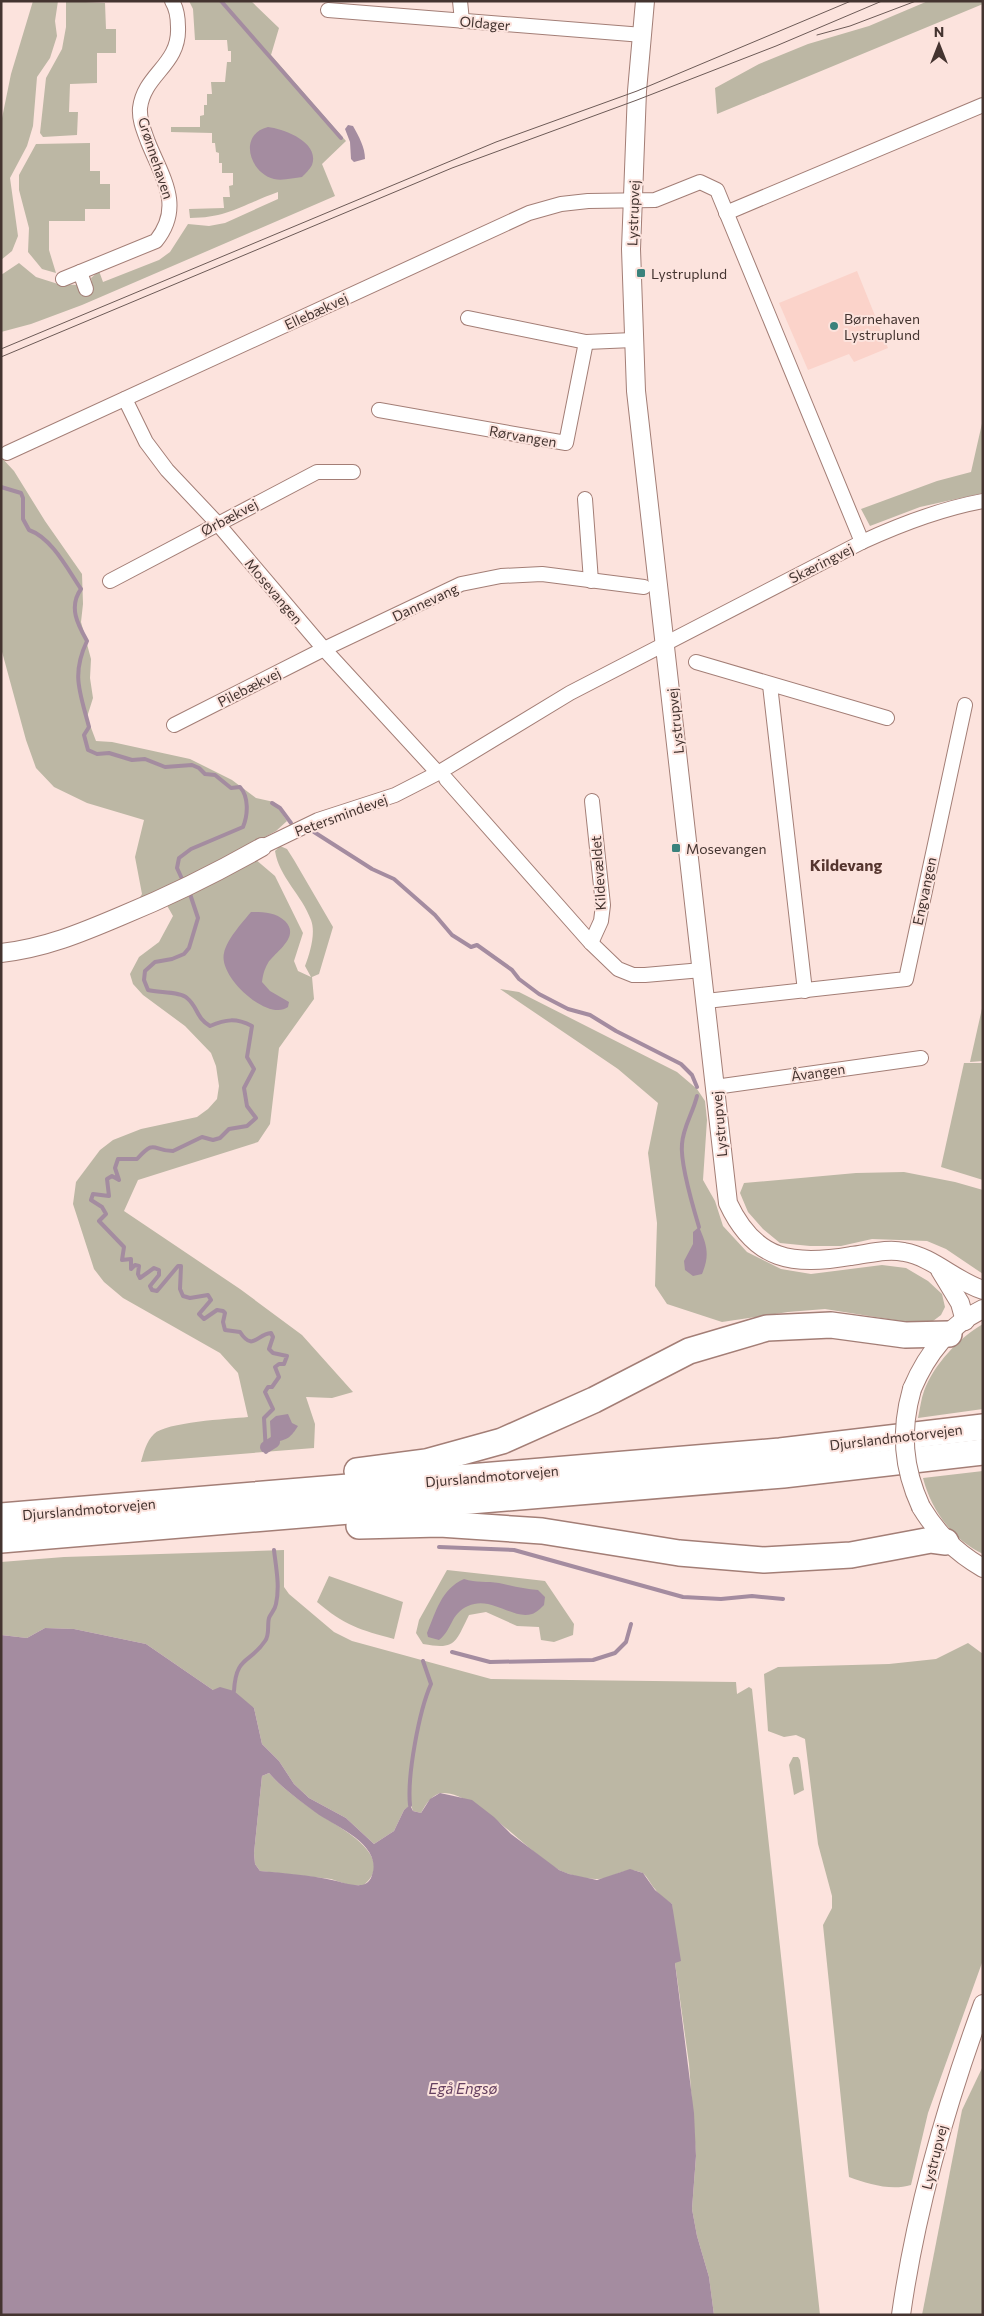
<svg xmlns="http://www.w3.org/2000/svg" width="984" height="2316" font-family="Commissioner,sans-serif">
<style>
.built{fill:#fbd3ca}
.green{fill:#bcb7a4}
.water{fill:#a48ca0;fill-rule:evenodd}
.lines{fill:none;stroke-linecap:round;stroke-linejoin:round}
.stream{stroke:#a48ca0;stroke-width:4}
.canal{stroke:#a48ca0;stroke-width:12}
.minor-casing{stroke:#a37e76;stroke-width:16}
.tertiary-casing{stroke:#a37e76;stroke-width:20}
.motorway-casing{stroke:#a37e76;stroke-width:28}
.minor{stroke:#fff;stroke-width:14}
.tertiary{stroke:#fff;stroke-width:18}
.motorway{stroke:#fff;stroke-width:25}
.tram{stroke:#6c5a56;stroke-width:1}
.tertiary-bridge-casing{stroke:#a37e76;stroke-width:20;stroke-linecap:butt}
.tertiary-bridge{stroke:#fff;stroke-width:18}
.poi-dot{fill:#3a827c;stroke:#fce3dd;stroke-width:2}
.labels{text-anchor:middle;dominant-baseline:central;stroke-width:4;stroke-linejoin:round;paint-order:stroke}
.street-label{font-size:14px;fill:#443430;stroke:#fce3dd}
.poi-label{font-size:14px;fill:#443430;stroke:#fce3dd;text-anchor:start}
.water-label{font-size:15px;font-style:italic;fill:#654060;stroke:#fce3dd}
.quarter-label{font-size:16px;font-weight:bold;fill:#55352e;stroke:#fce3dd}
</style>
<rect width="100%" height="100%" fill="#fce3dd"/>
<polygon class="built" points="857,271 888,348 854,362 849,354 808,370 779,303"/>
<g class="green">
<polygon points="33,1 58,1 55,21 57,36 50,58 37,77 33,126 27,146 10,178 18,236 12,251 1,260 1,123 11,74"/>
<polygon points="66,1 105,3 106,29 116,29 116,53 97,53 97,83 70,84 69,112 78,112 77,135 43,137 40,133 46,78 62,49 66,27"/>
<path d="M 189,1 L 251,1 L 279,28 L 271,55 L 346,141 L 322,164 L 335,196 L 82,305 L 31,324 L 1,332 L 1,275 L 19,263 L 36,277 L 58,284 L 77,285 L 82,295 L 93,290 L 91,278 L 99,271 L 103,282 L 159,260 L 170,252 L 188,224 L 209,226 L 225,223 L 278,199 L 278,192 C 244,204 228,218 190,218 L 189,209 L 224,208 L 223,197 L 230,197 L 229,186 L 233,185 L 233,173 L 222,173 L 222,163 L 219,163 L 219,153 L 216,152 L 215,143 L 212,143 L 212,133 L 171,132 L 171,127 L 200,127 L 200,116 L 204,115 L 204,105 L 207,105 L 207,94 L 212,94 L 211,82 L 225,82 L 227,62 L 231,62 L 231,51 L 228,51 L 227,40 L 195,40 L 193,9 Z"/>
<polygon points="928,1 983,1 983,4 717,114 715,88 759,64 808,44 869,26"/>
<polygon points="90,143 90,171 100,171 100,184 110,184 110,209 85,209 85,221 49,221 49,250 56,273 42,269 28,252 29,228 19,190 19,175 36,144"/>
<polygon points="983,419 983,493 920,507 870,526 861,509 937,481 971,472"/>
<polygon points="1,457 14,471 45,521 82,574 83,604 81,622 91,659 90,678 93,698 87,717 96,741 112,742 190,759 232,780 256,798 274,802 287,821 276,831 153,896 137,902 142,894 135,857 144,820 87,803 54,787 36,768 26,740 1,648"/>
<path d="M 280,846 L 287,849 L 294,860 L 333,927 L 319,974 L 312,977 L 314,999 L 279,1048 L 270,1124 L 258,1142 L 138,1180 L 124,1211 L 240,1289 L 302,1335 L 353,1392 L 332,1398 L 306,1397 L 315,1424 L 314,1448 L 141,1462 C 144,1452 146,1442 154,1434 C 166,1422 228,1419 248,1417 L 238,1373 L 220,1353 L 123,1298 L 104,1282 L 94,1269 L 73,1204 L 76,1182 L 100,1150 L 113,1140 L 141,1129 L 197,1117 L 208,1109 L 217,1099 L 219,1086 L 216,1066 L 211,1053 L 185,1026 L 143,995 L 133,984 L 130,974 L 139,957 L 159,942 L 173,916 L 165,902 L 255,859 L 275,876 L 303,933 L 294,961 L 298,971 L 311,977 L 305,966 C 310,953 316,933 311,920 C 302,895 279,877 275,851 Z"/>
<polygon points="500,989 519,992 677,1072 697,1089 705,1101 707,1120 703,1180 715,1201 723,1226 747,1252 781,1269 811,1274 882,1265 906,1268 928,1281 942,1294 945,1307 941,1315 933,1321 919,1324 825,1309 788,1312 722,1322 667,1304 655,1286 657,1223 648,1153 658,1103 618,1069"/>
<polygon points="983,1004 983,1061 970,1062"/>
<polygon points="964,1063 983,1063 983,1180 941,1167"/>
<polygon points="904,1172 955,1182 983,1190 983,1274 946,1249 927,1241 872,1239 841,1246 810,1246 780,1243 763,1229 748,1212 740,1193 744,1183 856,1173"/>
<path d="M 983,1324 L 983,1409 L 918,1418 C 920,1409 921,1399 924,1391 C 934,1364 959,1338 983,1324 Z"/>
<path d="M 983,1471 L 983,1554 C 953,1540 931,1510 923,1478 Z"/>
<path d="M 284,1550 L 284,1587 L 289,1594 L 334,1632 L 352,1641 L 491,1679 L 736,1682 L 737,1694 L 749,1687 L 752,1689 L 820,2315 L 714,2315 L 709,2277 L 697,2236 L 692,2209 L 696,2156 L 689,2064 L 675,1963 L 672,1904 C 666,1900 659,1895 655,1889 C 650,1884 647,1874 640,1872 C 624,1865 612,1880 596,1879 C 585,1879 569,1875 559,1870 C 529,1853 476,1792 442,1793 C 432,1794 425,1805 421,1813 L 413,1811 L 411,1805 L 404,1810 L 394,1831 L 374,1844 L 346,1818 L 309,1798 L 294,1784 L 279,1761 L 262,1744 L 254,1708 L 213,1690 L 146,1644 L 74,1629 L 45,1628 L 27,1638 L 1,1635 L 1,1562 L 64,1557 Z"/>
<path d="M 447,1570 L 545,1581 L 574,1624 L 573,1635 L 554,1642 L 541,1640 L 539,1627 L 517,1626 L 486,1612 L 469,1615 C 455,1643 456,1650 423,1644 L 416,1633 L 419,1620 Z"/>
<path d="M 329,1576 L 403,1602 L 394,1639 C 360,1630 344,1625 317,1602 Z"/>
<path d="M 968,1643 L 983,1654 L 983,1960 L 928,2113 L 911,2185 C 891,2191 868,2184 849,2177 L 823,1925 L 832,1908 L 832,1896 L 818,1844 L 805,1739 L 796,1735 L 784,1737 L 768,1731 L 764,1674 L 778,1667 L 889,1664 L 936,1659 Z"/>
<polygon points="793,1757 798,1757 800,1760 804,1790 794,1795 789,1765"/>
<path d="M 269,1773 C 282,1788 299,1800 316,1812 C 334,1825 399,1855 364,1885 L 349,1885 L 331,1879 L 260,1871 L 255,1864 L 254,1853 L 262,1776 Z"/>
<polygon points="983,2066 983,2315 922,2315 962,2110"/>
</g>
<g class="water">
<path d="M 348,125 L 353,126 C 359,137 365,147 365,159 L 354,162 L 351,159 L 350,142 L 345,129 Z"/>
<path d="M 268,127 C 284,129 320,142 312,165 C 310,169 305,174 302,177 C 294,178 282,181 274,179 C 249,173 238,134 268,127 Z"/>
<path d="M 251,912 C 264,912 275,912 285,921 C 301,937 275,952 268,963 C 264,970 263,975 262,982 L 270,991 L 289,1002 L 288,1007 C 268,1022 218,977 224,953 C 227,939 242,923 251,912 Z"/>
<path d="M 699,1227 C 707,1245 710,1255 702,1274 L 693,1276 L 685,1270 L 684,1261 L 693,1244 L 693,1232 Z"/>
<path d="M 288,1414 L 292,1423 L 298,1426 C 291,1437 288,1440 274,1442 L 271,1439 L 270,1421 L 276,1416 Z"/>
<path d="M 464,1579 C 476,1583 487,1581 499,1583 C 513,1586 525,1589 538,1590 L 545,1597 L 544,1605 C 541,1608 536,1613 532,1614 C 512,1620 491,1595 468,1606 C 450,1614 453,1629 439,1640 L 428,1637 L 427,1633 C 436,1612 441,1589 464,1579 Z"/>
<path d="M 45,1628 L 74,1629 L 146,1644 L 213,1690 L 220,1687 L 234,1691 L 254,1708 L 262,1744 L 279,1761 L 294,1784 L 309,1798 L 346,1818 L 374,1844 L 394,1831 L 404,1810 L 410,1805 L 413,1811 L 421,1813 L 430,1799 L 440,1793 L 472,1800 L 494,1817 L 511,1834 L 559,1870 L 569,1874 L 597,1880 L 630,1869 L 643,1873 L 655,1890 L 672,1904 L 681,1961 L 675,1963 L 694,2113 L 696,2156 L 692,2209 L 697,2236 L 709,2277 L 714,2315 L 1,2315 L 1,1635 L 27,1638 ZM 269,1773 C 282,1788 299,1800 315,1812 C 334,1826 383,1844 372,1875 C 371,1880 367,1884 362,1885 C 351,1886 342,1882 332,1880 C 309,1875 284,1873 260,1871 L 255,1864 L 254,1853 L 262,1776 Z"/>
</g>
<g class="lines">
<g class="stream">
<polyline points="221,1 341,138"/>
<path d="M 1,487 L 21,493 L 23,498 L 23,519 L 29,530 C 52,538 68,570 81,589 C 68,607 78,625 87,641 C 71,675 80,692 89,727 L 84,735 L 88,750 L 97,754 L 109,753 L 132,760 L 145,759 L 165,767 L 192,765 L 199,768 L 205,774 L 215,775 L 231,788 L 240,787 C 249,797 248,815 243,827 L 191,849 L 179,858 L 177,868 L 183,881"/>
<polyline points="272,803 280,808 291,823"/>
<polyline points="314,832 372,869 394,879 435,915 452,935 471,947 477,945 512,970 519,979 539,994 568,1009 590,1015 616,1031 681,1064 692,1075 697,1087"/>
<path d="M 190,894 L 198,918 L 189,948 L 184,954 L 172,959 L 155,962 L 145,971 L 144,980 L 148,990 C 158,993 180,991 187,998 C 198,1007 196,1018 210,1026 C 226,1019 236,1018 252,1026 L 247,1057 L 254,1069 L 244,1088 L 247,1106 L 256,1118 L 247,1126 L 229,1129 L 220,1138 L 213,1140 L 202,1137 L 173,1151 C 152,1151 156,1138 137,1159 L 118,1159 L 115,1168 L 119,1180 L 112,1176 L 107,1179 L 109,1196 L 93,1194 L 91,1200 L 102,1207 L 106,1214 L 99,1221 L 124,1247 L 122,1260 L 131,1259 L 131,1269 L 135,1265 L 139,1266 L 138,1274 L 140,1278 L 154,1268 L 159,1270 L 159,1275 L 150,1286 L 152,1290 L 157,1291 L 178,1266 L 181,1266 L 180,1289 L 183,1296 L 190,1298 L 208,1295 L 211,1300 L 199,1314 L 204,1319 L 217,1310 L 223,1311 L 225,1313 L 223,1322 L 225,1330 L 240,1332 C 253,1352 257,1334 271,1333 L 273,1337 L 269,1349 L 273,1353 L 287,1356 L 284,1364 L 279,1364 L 275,1367 L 279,1377 L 272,1387 L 268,1387 L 265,1392 L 273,1409 L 264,1418 L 266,1452"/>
<path d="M 697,1096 C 693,1113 683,1127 682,1144 C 680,1163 693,1207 699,1227"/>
<polyline points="439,1547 514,1550 683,1597 721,1599 752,1596 783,1599"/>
<polyline points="452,1652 490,1662 593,1660 615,1653 626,1642 631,1624"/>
<path d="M 234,1691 C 236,1655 250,1664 265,1641 C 270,1635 267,1625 269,1618 C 271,1613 275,1610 276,1604 C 280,1586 276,1568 274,1550"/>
<path d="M 410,1805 C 407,1776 419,1711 431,1684 L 423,1661"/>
</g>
<polyline class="canal" points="266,1447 274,1442"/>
<g class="minor-casing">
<g id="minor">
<polyline points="460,1 462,21"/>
<polyline points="328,10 643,35"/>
<polyline points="726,213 983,105"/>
<polyline points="80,272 86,289"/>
<path d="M 63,279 L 156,241 C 184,206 162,177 148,142 C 144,131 139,120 140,108 C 144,74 180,65 178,27 C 178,18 177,9 172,1"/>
<polyline points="468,318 586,342 633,340"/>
<polyline points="125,399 146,442 167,470 217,523 324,649 438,773"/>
<polyline points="379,410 566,443 586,342"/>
<polyline points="7,453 529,213 561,204 588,201 655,200 700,182 717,190 862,542"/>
<polyline points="585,499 591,581"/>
<polyline points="110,581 317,472 353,472"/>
<polyline points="696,662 887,718"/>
<polyline points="770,685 805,991"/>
<polyline points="174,725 324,649 461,584 501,576 542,574 644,587"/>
<polyline points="446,779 591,943 618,969 633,975 645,975 702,970"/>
<path d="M 262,847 L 318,820 L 395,795 L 438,773 L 570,693 L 862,542 C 901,524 940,509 983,501"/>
<polyline points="591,943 601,921 603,905 592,801"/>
<polyline points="706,1001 906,979 965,705"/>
<polyline points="715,1087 921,1058"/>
</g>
</g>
<g class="tertiary-casing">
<g id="tertiary">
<path d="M 645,1 L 637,91 L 631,249 L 636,391 L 728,1203 C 755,1261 793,1266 851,1256 C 868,1254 887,1248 904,1252 C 933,1257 955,1281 983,1290"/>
<path d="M 1,953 C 45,948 81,933 121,916 C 170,896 216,873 262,847"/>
<polyline points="940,1270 960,1303 965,1321"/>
<path d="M 912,1389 C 926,1356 949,1325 983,1309"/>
<path d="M 921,1507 C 937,1533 955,1552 983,1568"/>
<path d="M 901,2315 C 916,2208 946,2105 983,2004"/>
</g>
</g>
<g class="motorway-casing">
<g id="motorway">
<polyline points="357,1471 426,1462 502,1441 594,1400 689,1351 767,1328 831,1325 905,1335 949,1334"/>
<polyline points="1,1516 780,1451 983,1427"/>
<polyline points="359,1526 440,1524 542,1531 679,1553 764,1560 851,1555 931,1540 946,1542"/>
<polyline points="1,1540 783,1475 983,1452"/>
</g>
</g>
<use href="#minor" class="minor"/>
<use href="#tertiary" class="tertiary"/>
<use href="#motorway" class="motorway"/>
<g class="tram">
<polyline points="817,35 850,26 916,1"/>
<polyline points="1,349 496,142 637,91 851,1"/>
<polyline points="1,357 452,168 637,100 776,46 882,1"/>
</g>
<g class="tertiary-bridge-casing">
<path id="tertiary-bridge" d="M 912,1389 C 900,1431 903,1468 921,1507"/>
</g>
<use href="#tertiary-bridge" class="tertiary-bridge"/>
</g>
<g class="poi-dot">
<rect x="636" y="268" width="10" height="10" rx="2.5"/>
<circle cx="834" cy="326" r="5"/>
<rect x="671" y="843" width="10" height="10" rx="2.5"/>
</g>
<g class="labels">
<g class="street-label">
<text transform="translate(485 23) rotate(5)">Oldager</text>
<text transform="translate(156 158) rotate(72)">Grønnehaven</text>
<text transform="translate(633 213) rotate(-88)">Lystrupvej</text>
<text transform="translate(316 311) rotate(-25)">Ellebækvej</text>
<text transform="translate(523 436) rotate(10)">Rørvangen</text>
<text transform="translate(229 517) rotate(-28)">Ørbækvej</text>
<text transform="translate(821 563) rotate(-27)">Skæringvej</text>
<text transform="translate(274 591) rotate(50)">Mosevangen</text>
<text transform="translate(425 602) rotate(-25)">Dannevang</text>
<text transform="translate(249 687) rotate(-27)">Pilebækvej</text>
<text transform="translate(675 721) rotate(-96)">Lystrupvej</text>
<text transform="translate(341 815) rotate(-20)">Petersmindevej</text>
<text transform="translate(598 873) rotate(-94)">Kildevældet</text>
<text transform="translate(924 891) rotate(-78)">Engvangen</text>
<text transform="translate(818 1072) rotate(-8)">Åvangen</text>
<text transform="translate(719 1124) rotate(-95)">Lystrupvej</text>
<text transform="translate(896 1437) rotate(-7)">Djurslandmotorvejen</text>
<text transform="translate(492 1476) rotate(-5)">Djurslandmotorvejen</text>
<text transform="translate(89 1509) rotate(-5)">Djurslandmotorvejen</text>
<text transform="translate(934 2157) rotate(-76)">Lystrupvej</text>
</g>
<g class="poi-label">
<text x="651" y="273">Lystruplund</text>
<text x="844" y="318">Børnehaven<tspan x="844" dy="16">Lystruplund</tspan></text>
<text x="686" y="848">Mosevangen</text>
</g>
<g class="water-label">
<text x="463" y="2088">Egå Engsø</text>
</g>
<g class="quarter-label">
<text x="846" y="864">Kildevang</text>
</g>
</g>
<rect width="984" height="2316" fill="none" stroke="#443430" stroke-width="5"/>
<g transform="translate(939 45)" stroke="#fce3dd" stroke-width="4" paint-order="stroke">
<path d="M0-4L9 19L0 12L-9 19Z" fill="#443430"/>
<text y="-8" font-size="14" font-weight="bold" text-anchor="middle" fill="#443430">N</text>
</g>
</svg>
